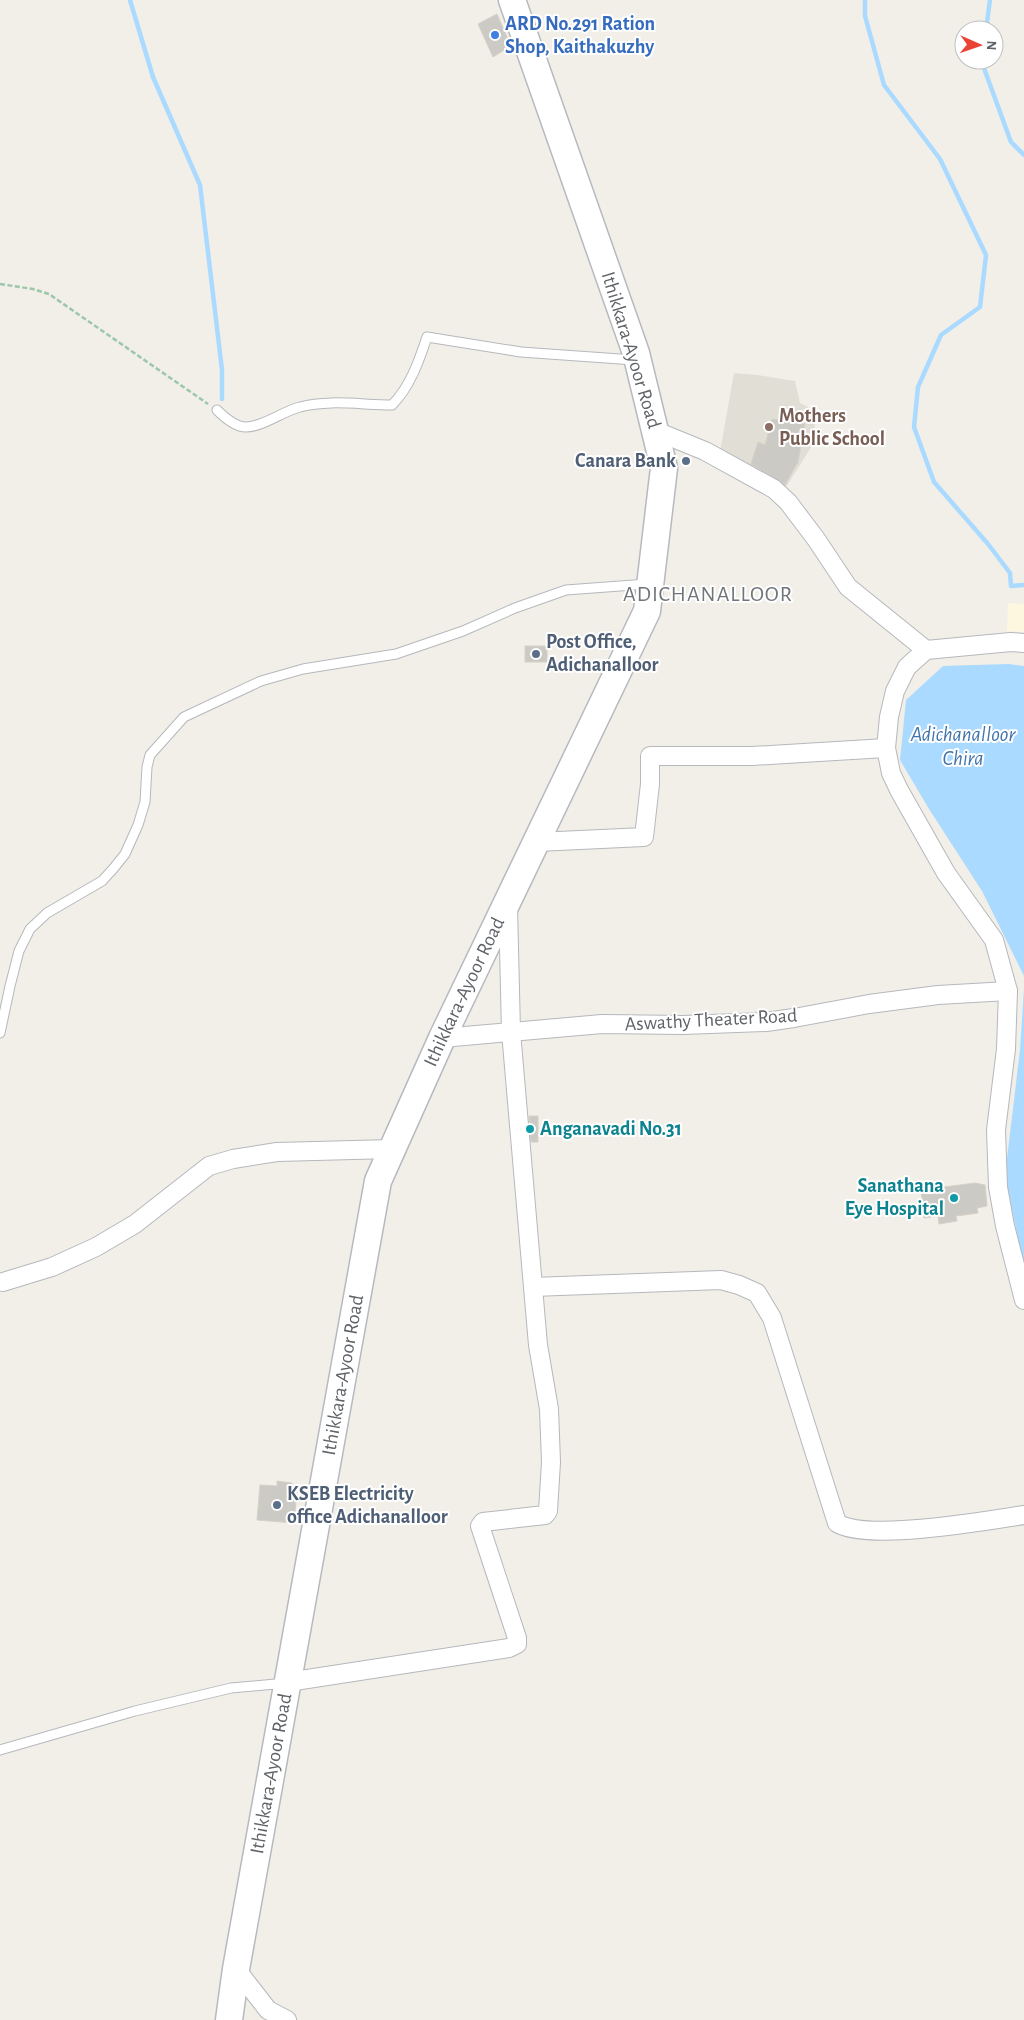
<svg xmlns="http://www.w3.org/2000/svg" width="1024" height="2020" font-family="'Alegreya Sans',sans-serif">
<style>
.commercial{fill:#fef7e0}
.education{fill:#e1ded6}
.water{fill:#aadaff}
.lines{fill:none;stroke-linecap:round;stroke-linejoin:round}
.stream{stroke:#aadaff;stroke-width:4.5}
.building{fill:#cccac5;stroke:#d6d1c6}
.lane-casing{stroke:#b5b8bc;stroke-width:11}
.street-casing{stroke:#b5b8bc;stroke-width:20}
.secondary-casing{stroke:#b6babf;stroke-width:29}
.path{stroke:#9cc7a9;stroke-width:2.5;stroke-dasharray:5 2.5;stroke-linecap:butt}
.lane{stroke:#fff;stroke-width:9}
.street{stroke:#fff;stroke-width:18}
.secondary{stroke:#fff;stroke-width:26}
.shop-dot{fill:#3f7fe0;stroke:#fff;stroke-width:2}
.education-dot{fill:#8d6e63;stroke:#fff;stroke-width:2}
.service-dot{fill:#5c6f8a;stroke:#fff;stroke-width:2}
.culture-dot{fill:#0f9aa8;stroke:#fff;stroke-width:2}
.labels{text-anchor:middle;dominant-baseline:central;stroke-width:4;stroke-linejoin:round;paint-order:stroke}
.shop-label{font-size:20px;font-weight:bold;fill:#366cbe;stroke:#fff;text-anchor:start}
.street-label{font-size:20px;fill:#5f6368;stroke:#fff}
.education-label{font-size:20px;font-weight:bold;fill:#785e54;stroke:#fff;text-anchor:start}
.service-label{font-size:20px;font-weight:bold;fill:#4e5e75;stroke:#fff;text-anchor:start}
.culture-label{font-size:20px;font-weight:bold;fill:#0d838f;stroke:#fff;text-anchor:start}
.water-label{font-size:21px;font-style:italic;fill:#4174aa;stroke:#fff}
.quarter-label{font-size:22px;letter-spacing:1px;fill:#70757a;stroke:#fff}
</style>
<rect width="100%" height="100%" fill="#f1efe8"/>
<polygon class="commercial" points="1008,603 1024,604 1024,632 1007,631"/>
<polygon class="education" points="734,373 757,375 795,381 800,403 816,411 813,444 783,492 720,452"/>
<g class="water">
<polygon points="1009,664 1024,666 1024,976 982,891 929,809 900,760 906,700 943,666"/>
<polygon points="1024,988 1024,1268 1005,1175 1020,1050"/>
</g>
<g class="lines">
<g class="stream">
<polyline points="130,0 153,77 200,185 222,370 222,399"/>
<polyline points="865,0 865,16 884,85 940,159 986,255 980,307 941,335 918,387 914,427 934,482 988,544 1010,573 1011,586 1024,585"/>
<polyline points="986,30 990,0"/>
<polyline points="981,60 1011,142 1024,155"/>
</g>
</g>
<g class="building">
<polygon points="497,14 511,46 493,57 478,24"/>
<polygon points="772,419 805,424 798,462 785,485 751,464 758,442 765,445"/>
<rect x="525" y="646" width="22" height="16"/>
<polygon points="529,1116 538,1116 538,1142 531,1142"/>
<polygon points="975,1183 985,1185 987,1206 977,1208 978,1213 956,1216 957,1221 939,1224 938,1216 924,1218 921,1190"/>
<polygon points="277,1481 292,1483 292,1490 297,1490 294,1523 257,1520 260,1485 277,1486"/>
</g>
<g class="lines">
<g class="lane-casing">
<g id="lane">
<path d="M 217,410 C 224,417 235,427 246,427 C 263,427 283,411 300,407 C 329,399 362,405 392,405 C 410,387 419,361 427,337 L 521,352 L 634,360"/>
<polyline points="0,1033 10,986 19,951 30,929 47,913 102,881 113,869 125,854 138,825 145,802 147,767 150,755 184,717 261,681 303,669 396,654 463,631 515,608 566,590 647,584"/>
<polyline points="0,1750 135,1711 231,1688 286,1683"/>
</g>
</g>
<g class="street-casing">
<g id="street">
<polyline points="656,431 705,451 774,489 788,502 816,539 848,587 926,650"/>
<polyline points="1024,643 1011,642 926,650 907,667 895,691 889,717 886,748 891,773 899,790 946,873 994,940 1008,991 1006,1049 996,1130 998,1187 1005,1226 1024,1300"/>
<polyline points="537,842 644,837 650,784 650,756 752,756 886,748"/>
<polyline points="442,1038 602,1024 683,1025 766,1022 794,1018 869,1004 938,995 1008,991"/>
<polyline points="3,1282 52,1267 96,1247 135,1224 209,1166 233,1159 277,1152 392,1149"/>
<path d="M 533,1287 L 721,1280 L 739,1285 L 757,1293 L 772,1318 L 837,1523 C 867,1542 986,1521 1024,1515"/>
<polyline points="288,1682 509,1648 517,1644 517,1638 480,1526 483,1522 545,1515 548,1511 551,1462 549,1409 538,1345 511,1032 508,906"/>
<polyline points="236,1969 268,2010 287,2020"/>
</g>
</g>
<g class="secondary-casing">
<g id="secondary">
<path id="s1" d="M 229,2020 L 236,1969 L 378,1181 L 442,1038 L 647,611 L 664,468 L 636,353 L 512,0"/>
</g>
</g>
<polyline class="path" points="0,284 33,289 49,294 208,404"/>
<use href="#lane" class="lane"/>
<use href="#street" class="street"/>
<use href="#secondary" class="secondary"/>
</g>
<circle class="shop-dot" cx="495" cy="35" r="5"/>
<circle class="education-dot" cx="769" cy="427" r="5"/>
<g class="service-dot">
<circle cx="686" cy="461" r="5"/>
<circle cx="536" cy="654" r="5"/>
<circle cx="277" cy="1505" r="5"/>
</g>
<g class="culture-dot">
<circle cx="530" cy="1129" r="5"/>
<circle cx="954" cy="1198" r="5"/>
</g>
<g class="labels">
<g class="shop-label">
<text x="505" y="24">ARD No.291 Ration<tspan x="505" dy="23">Shop, Kaithakuzhy</tspan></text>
</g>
<g class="street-label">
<text transform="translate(631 350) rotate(73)">Ithikkara-Ayoor Road</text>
<text stroke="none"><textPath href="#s1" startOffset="1060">Ithikkara-Ayoor Road</textPath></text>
<text transform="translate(711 1020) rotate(-3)">Aswathy Theater Road</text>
<text stroke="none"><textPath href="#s1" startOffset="655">Ithikkara-Ayoor Road</textPath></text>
<text stroke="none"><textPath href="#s1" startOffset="250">Ithikkara-Ayoor Road</textPath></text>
</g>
<g class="education-label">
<text x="779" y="416">Mothers<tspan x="779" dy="23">Public School</tspan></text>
</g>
<g class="service-label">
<text x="676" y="461" text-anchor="end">Canara Bank</text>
<text x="546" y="642">Post Office,<tspan x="546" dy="23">Adichanalloor</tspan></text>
<text x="287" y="1494">KSEB Electricity<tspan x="287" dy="23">office Adichanalloor</tspan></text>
</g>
<g class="culture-label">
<text x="540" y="1129">Anganavadi No.31</text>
<text x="944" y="1186" text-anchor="end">Sanathana<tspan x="944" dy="23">Eye Hospital</tspan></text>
</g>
<g class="water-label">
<text x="963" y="734">Adichanalloor<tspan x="963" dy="24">Chira</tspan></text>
</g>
<g class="quarter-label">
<text x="708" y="594">ADICHANALLOOR</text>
</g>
</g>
<g transform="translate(979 45) rotate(92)"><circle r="24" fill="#ffffff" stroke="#bfc1c3"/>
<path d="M0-4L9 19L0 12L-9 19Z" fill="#ea4335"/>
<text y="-8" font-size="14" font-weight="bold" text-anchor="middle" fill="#5f6368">N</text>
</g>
</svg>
